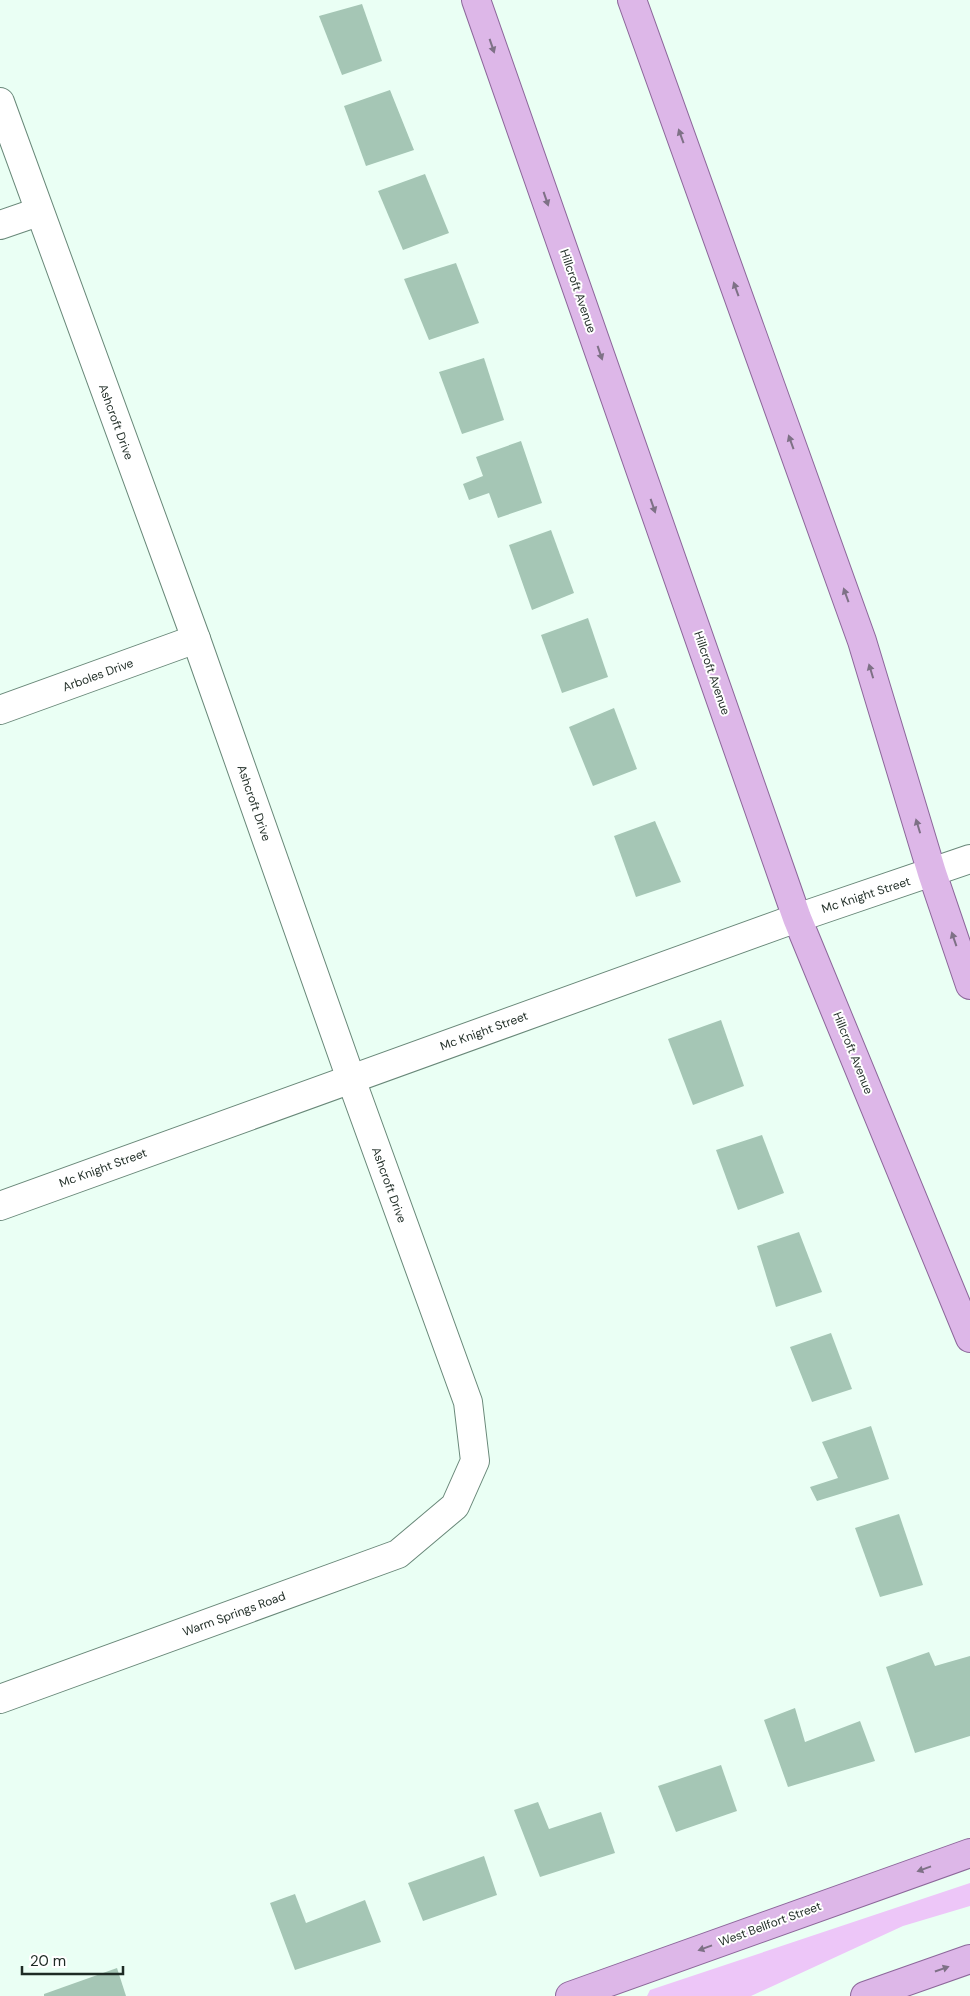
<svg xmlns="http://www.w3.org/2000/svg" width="970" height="1996" font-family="'DM Sans',sans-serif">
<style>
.green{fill:#edc6f8}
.building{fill:#a5c6b5}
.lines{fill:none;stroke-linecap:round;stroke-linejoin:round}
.minor-casing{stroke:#698879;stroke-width:30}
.major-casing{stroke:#8c679a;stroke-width:30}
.minor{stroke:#fff;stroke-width:28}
.major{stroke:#ddb7e8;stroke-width:28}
.oneway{fill:#7e7186}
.labels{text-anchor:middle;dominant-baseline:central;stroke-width:4;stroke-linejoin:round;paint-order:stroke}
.street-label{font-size:12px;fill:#1e2b24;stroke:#fff}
</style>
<rect width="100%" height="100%" fill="#eafff4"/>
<polygon class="green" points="970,1883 970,1906 903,1926 751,1996 647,1996 650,1990"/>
<g class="building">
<polygon points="362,4 382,61 342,75 319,16"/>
<polygon points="390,90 414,150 366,166 344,106"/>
<polygon points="425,174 449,233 403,250 378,191"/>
<polygon points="456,263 479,323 429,340 404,279"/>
<polygon points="484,358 504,420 462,434 439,372"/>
<polygon points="521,441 542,503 498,518 489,493 469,500 463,484 483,476 476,457"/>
<polygon points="551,530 574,593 532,610 509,545"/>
<polygon points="588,618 608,677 562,693 541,635"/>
<polygon points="614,708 637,769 593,786 569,727"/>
<polygon points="655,821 681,882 636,897 614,836"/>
<polygon points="721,1020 744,1086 693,1105 668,1039"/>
<polygon points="762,1135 784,1193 738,1210 716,1150"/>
<polygon points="799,1232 822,1292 776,1307 757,1246"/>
<polygon points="831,1333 852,1389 812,1402 790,1347"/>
<polygon points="871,1426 889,1479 817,1501 810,1487 838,1478 822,1442"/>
<polygon points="899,1514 923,1585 880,1597 855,1528"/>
<polygon points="929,1652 935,1666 970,1656 970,1736 915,1753 886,1667"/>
<polygon points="795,1708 805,1742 860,1721 875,1761 788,1787 764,1720"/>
<polygon points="721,1765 737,1811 676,1832 658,1786"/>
<polygon points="538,1802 549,1829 601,1812 615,1853 540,1877 514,1810"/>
<polygon points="484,1856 497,1895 423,1921 408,1883"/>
<polygon points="295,1894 306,1923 365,1900 381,1942 295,1970 270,1903"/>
<polygon points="117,1968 126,1996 44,1996 44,1994"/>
</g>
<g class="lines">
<g class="minor-casing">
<g id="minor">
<polyline points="0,102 196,639 351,1079 468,1402 475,1461 455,1506 398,1554 0,1699"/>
<polyline points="0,225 38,212"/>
<polyline points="0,710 196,639"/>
<polyline points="0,1206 797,918 970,859"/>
</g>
</g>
<g class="major-casing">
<g id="major">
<polyline points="476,0 797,918 970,1338"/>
<polyline points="632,0 862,641 932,873 970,985"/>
<polyline points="570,1996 970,1853"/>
<polyline points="865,1996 970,1959"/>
</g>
</g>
<use href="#minor" class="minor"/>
<use href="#major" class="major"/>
</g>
<defs><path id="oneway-solid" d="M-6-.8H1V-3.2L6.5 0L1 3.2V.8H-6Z" transform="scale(1.25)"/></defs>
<g class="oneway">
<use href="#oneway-solid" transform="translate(492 46) rotate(71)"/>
<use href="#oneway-solid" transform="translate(681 136) rotate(-110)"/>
<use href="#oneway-solid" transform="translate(546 199) rotate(71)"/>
<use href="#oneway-solid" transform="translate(736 289) rotate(-110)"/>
<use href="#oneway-solid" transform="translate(600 353) rotate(71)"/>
<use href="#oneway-solid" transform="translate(791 442) rotate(-110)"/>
<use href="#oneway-solid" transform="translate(653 506) rotate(71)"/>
<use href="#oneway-solid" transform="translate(846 595) rotate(-110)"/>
<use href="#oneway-solid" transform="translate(871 671) rotate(-107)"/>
<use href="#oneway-solid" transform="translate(918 826) rotate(-107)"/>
<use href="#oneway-solid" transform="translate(954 939) rotate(-109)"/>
<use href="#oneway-solid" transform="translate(924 1869) rotate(160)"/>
<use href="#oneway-solid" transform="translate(705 1948) rotate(160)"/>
<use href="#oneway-solid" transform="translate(942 1969) rotate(-19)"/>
</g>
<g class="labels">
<g class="street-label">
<text transform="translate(578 291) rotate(71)">Hillcroft Avenue</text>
<text transform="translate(116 422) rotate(70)">Ashcroft Drive</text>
<text transform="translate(712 673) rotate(71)">Hillcroft Avenue</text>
<text transform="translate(98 675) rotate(-20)">Arboles Drive</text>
<text transform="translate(254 803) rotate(71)">Ashcroft Drive</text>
<text transform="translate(866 895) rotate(-18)">Mc Knight Street</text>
<text transform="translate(484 1031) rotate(-20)">Mc Knight Street</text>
<text transform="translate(853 1053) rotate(68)">Hillcroft Avenue</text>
<text transform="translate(103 1168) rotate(-20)">Mc Knight Street</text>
<text transform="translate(389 1185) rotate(70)">Ashcroft Drive</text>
<text transform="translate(234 1614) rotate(-20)">Warm Springs Road</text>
<text transform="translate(770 1924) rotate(-20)">West Bellfort Street</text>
</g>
</g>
<path d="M22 1966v8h101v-8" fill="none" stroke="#1e2b24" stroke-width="2.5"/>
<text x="30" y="1966" font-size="15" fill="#1e2b24" stroke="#ffffff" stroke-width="4" paint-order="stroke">20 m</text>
</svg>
